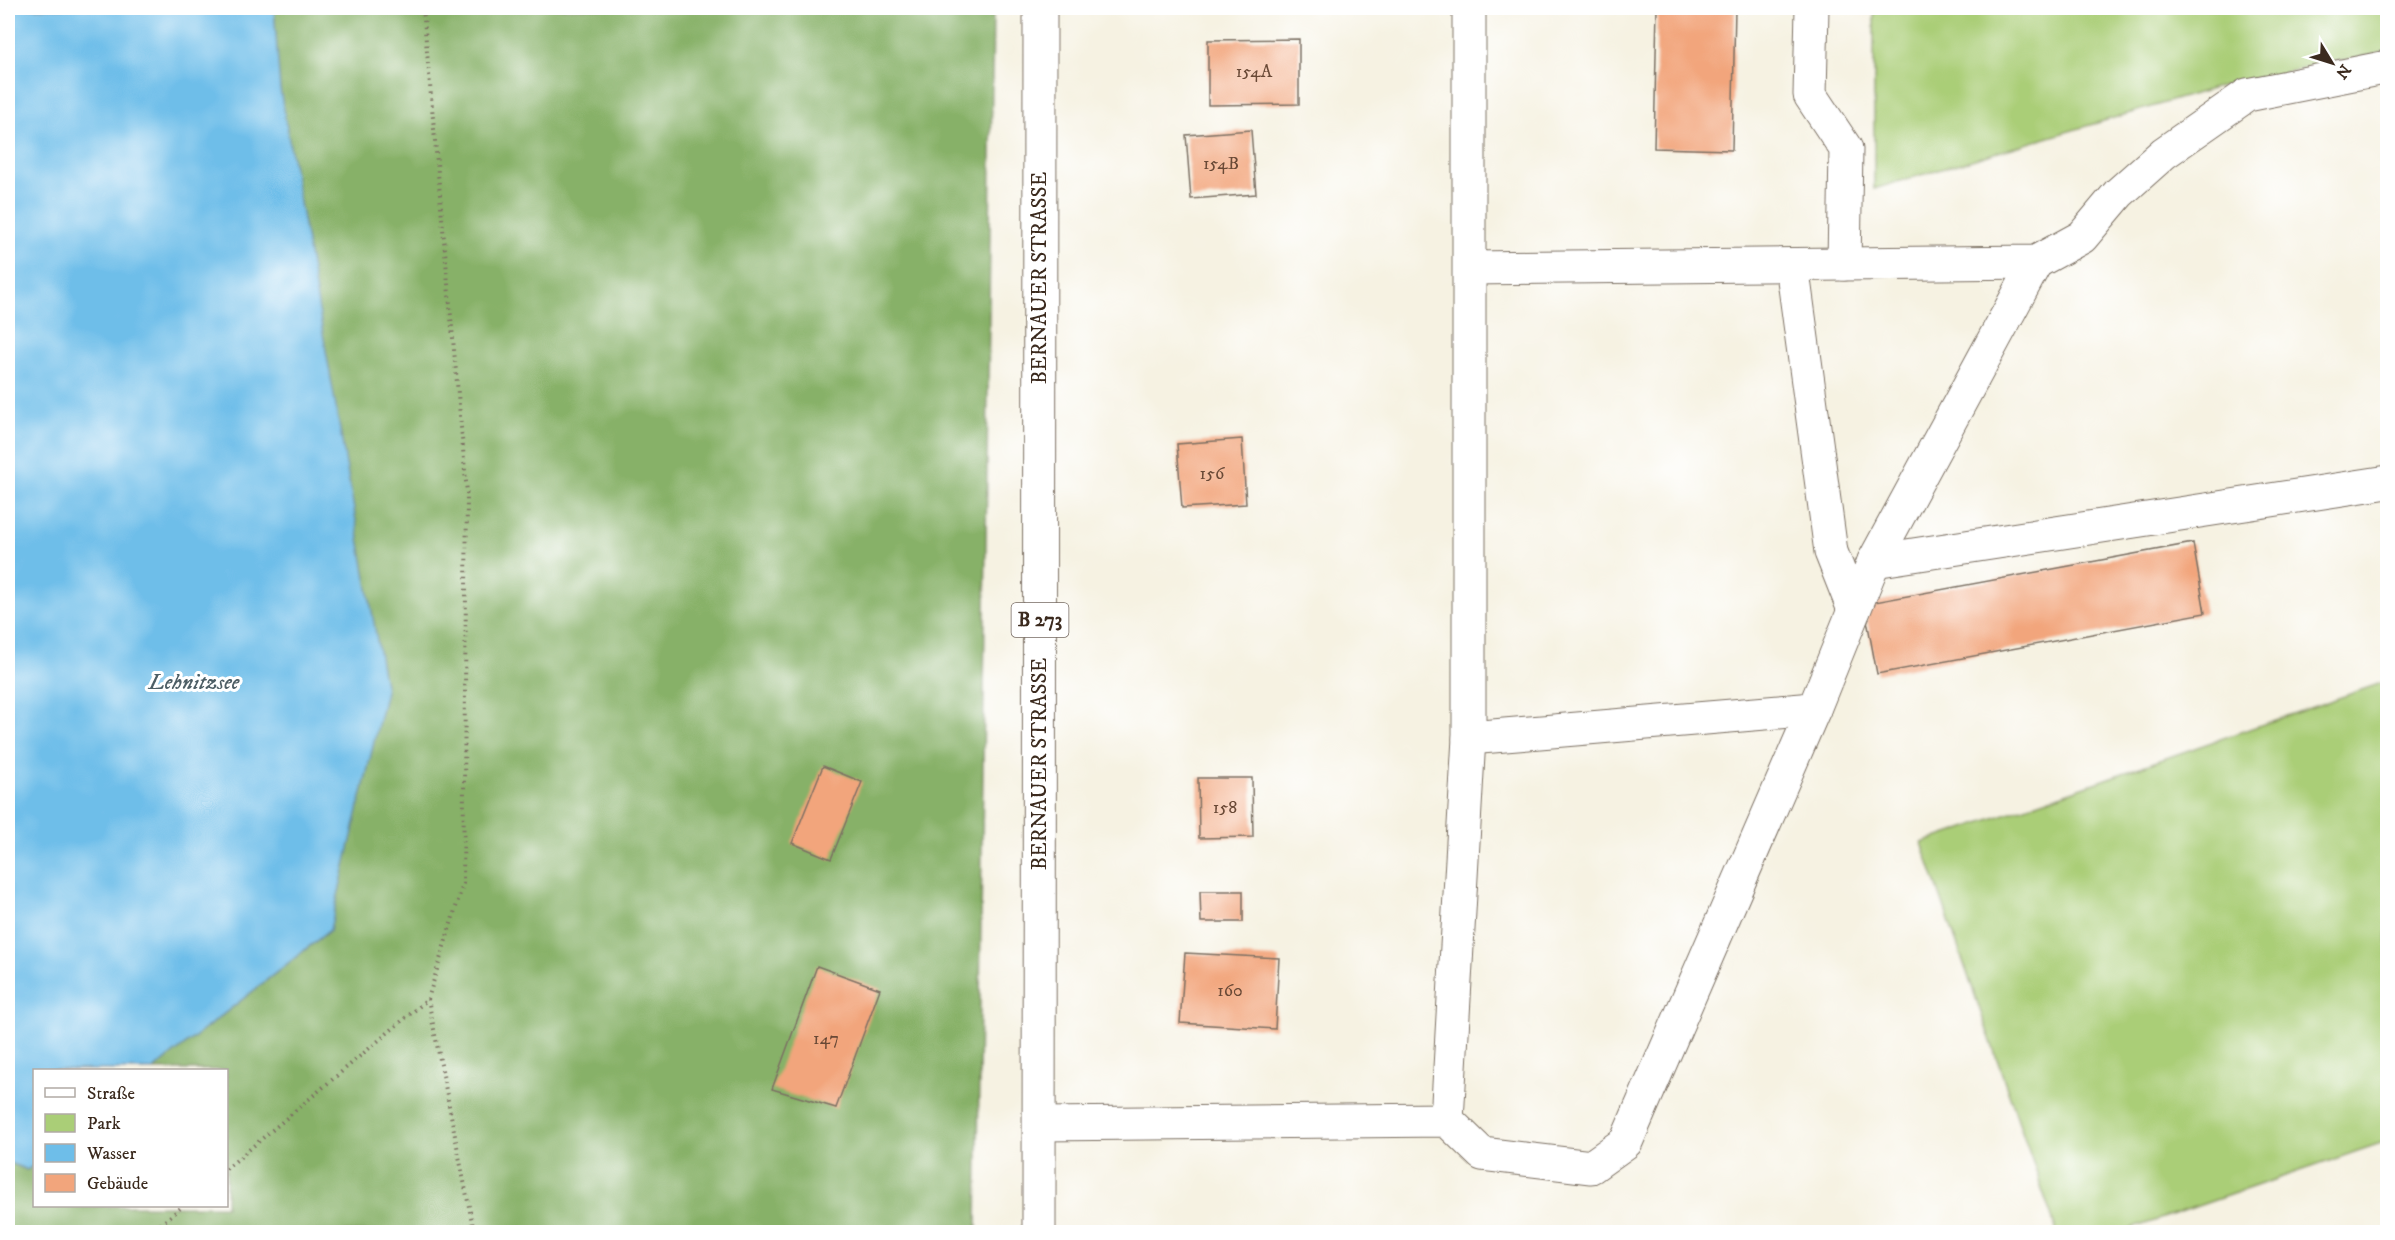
<svg xmlns="http://www.w3.org/2000/svg" width="2395" height="1240" font-family="'IM FELL DW Pica',serif">
<style>
.green{fill:#aace77;stroke:#727c4a;stroke-width:1.5}
.forest{fill:#87b168;stroke:#616e43;stroke-width:1.5}
.water{fill:#6ebee9;stroke:#547484;stroke-width:1.5}
.building{fill:#f2a57c}
.lines{fill:none;stroke-linecap:round;stroke-linejoin:round}
.minor-casing{stroke:#7c7063;stroke-width:35}
.major-casing{stroke:#7c7063;stroke-width:35}
.path{stroke:#7c7063;stroke-width:4;stroke-dasharray:1.5 4.5;stroke-linecap:butt}
.minor{stroke:#fff;stroke-width:33}
.major{stroke:#fff;stroke-width:33}
.labels{text-anchor:middle;dominant-baseline:central;stroke-width:6;stroke-linejoin:round;paint-order:stroke}
.number-label{font-size:18px;fill:#694936}
.shield{fill:#fff;stroke:#766a62;stroke-width:1.5}
.shield-label{font-size:20px;font-weight:bold;fill:#3b2a1e}
.street-label{font-size:21px;fill:#3b2a1e;stroke:#fff}
.water-label{font-size:22px;font-style:italic;fill:#4d5e65;stroke:#fff}
</style>
<rect width="100%" height="100%" fill="#fff"/>
<filter id="ink" filterUnits="userSpaceOnUse"><feTurbulence type="fractalNoise" baseFrequency=".0167" numOctaves="2"/><feDisplacementMap in="SourceGraphic" scale="12" xChannelSelector="R" yChannelSelector="G"/><feConvolveMatrix kernelMatrix="1 2 1 2 8 2 1 2 1" color-interpolation-filters="sRGB"/></filter>
<filter id="wash" filterUnits="userSpaceOnUse"><feTurbulence type="fractalNoise" baseFrequency=".008" numOctaves="4" result="noise"/><feDisplacementMap in="SourceGraphic" scale="24" xChannelSelector="R" yChannelSelector="G"/><feGaussianBlur stdDeviation="1.35" result="paint"/><feColorMatrix in="noise" values="0 0 0 0 0 0 0 0 0 0 0 0 0 0 0 0 0 1.4 0 .05"/><feComposite in="paint" operator="in"/></filter>
<g filter="url(#wash)">
<rect width="100%" height="100%" fill="#f6f2e2"/>
<g class="green">
<polygon points="1874,8 2387,8 2387,51 2225,85 1874,189"/>
<polygon points="2387,681 2387,1141 2122,1232 2057,1232 1922,843"/>
</g>
<polygon class="forest" points="274,8 993,8 977,1232 8,1232 8,1162 27,1170 34,1165 34,1206 226,1206 226,1070 153,1070 330,930"/>
<polygon class="water" points="8,8 274,8 280,89 386,691 330,930 153,1070 34,1070 34,1165 27,1170 8,1162"/>
<g id="blocks">
<g class="building">
<polygon points="1657,8 1735,8 1732,150 1654,148"/>
<polygon points="1299,39 1299,104 1208,105 1208,40"/>
<polygon points="1251,130 1256,194 1191,199 1186,135"/>
<polygon points="1242,439 1246,504 1182,508 1177,444"/>
<polygon points="2193,543 2205,613 1877,674 1864,604"/>
<polygon points="823,766 862,782 831,859 792,843"/>
<polygon points="1198,778 1252,778 1253,837 1199,838"/>
<polygon points="1200,891 1243,891 1243,922 1201,922"/>
<polygon points="1185,953 1279,958 1275,1029 1180,1023"/>
<polygon points="817,966 880,989 836,1108 772,1089"/>
</g>
</g>
</g>
<g filter="url(#ink)">
<use href="#blocks" fill-opacity="0" stroke="#7c7063" stroke-width="1.5"/>
<g class="lines">
<g class="minor-casing">
<g id="minor">
<polyline points="1812,8 1810,95 1846,149 1844,264"/>
<polyline points="1792,265 1831,552 1854,610"/>
<polyline points="1471,268 2036,262 2082,237 2119,193 2164,153 2247,95 2388,67"/>
<polyline points="1874,561 2388,482"/>
<polyline points="1469,738 1814,709"/>
<polyline points="1447,1120 1469,738 1469,8"/>
<polyline points="1041,1124 1447,1120 1482,1154 1591,1167 1626,1142 1814,709 1874,561 2036,262"/>
</g>
</g>
<g class="major-casing">
<polyline id="major" points="1039,1232 1040,8"/>
</g>
<g class="path">
<polyline points="428,999 474,1232"/>
<polyline points="226,1169 428,999 463,884 467,493 423,8"/>
<polyline points="151,1232 183,1206"/>
</g>
<use href="#minor" class="minor"/>
<use href="#major" class="major"/>
</g>
</g>
<g class="labels">
<g class="number-label">
<text x="1254" y="72">154A</text>
<text x="1221" y="164">154B</text>
<text x="1212" y="474">156</text>
<text x="1225" y="808">158</text>
<text x="1230" y="991">160</text>
<text x="826" y="1039">147</text>
</g>
<rect class="shield" x="1011.5" y="603" width="57" height="34" rx="4.5"/>
<g class="shield-label">
<text x="1040" y="620">B 273</text>
</g>
<g class="street-label">
<text transform="translate(1040 278) rotate(-90)">BERNAUER STRASSE</text>
<text transform="translate(1040 764) rotate(-90)">BERNAUER STRASSE</text>
</g>
<g class="water-label">
<text x="194" y="682">Lehnitzsee</text>
</g>
</g>
<rect width="2395" height="1240" fill="none" stroke="#fff" stroke-width="30"/>
<rect x="33" y="1069" width="195" height="138" fill="#ffffff" stroke="#b1aaa5" stroke-width="1.5"/>
<rect x="45" y="1088" width="30" height="9" fill="#ffffff" stroke="#b1aaa5" stroke-width="1.5"/>
<text x="87" y="1099" font-size="18" fill="#3b2a1e">Straße</text>
<rect x="45" y="1114" width="30" height="18" fill="#aace77" stroke="#b1aaa5" stroke-width="1.5"/>
<text x="87" y="1129" font-size="18" fill="#3b2a1e">Park</text>
<rect x="45" y="1144" width="30" height="18" fill="#6ebee9" stroke="#b1aaa5" stroke-width="1.5"/>
<text x="87" y="1159" font-size="18" fill="#3b2a1e">Wasser</text>
<rect x="45" y="1174" width="30" height="18" fill="#f2a57c" stroke="#b1aaa5" stroke-width="1.5"/>
<text x="87" y="1189" font-size="18" fill="#3b2a1e">Gebäude</text>
<g transform="translate(2332 63) rotate(128)" stroke="#ffffff" stroke-width="4.5" paint-order="stroke">
<path d="M0-4.5L10 22L0 15L-10 22Z" fill="#3b2a1e"/>
<text y="-9" font-size="16" font-weight="bold" text-anchor="middle" fill="#3b2a1e">N</text>
</g>
</svg>
